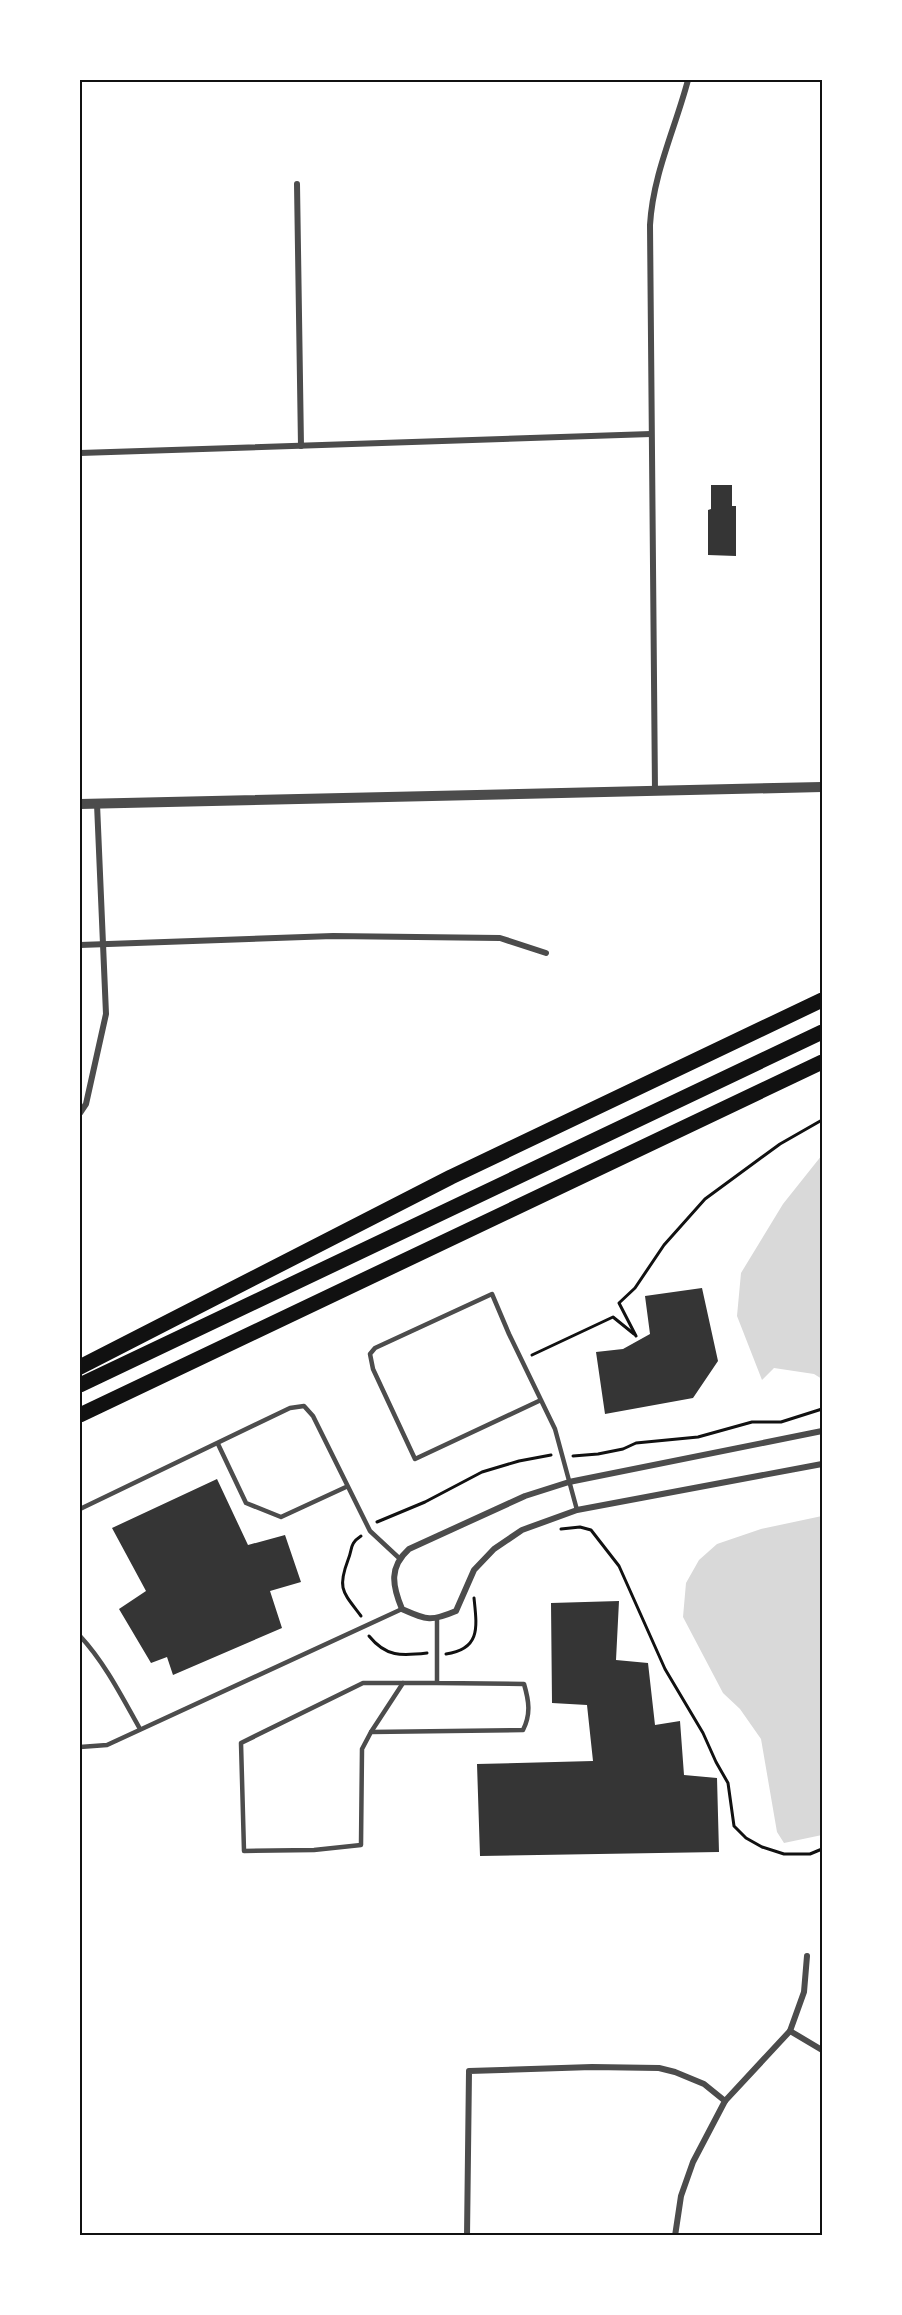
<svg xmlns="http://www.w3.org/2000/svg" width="902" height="2315" font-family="Roboto,sans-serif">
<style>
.water{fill:#d9d9d9}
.building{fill:#353535}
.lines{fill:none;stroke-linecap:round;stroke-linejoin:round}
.path{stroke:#111;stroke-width:3}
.service{stroke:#4c4c4c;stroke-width:4.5}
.minor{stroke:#4c4c4c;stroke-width:6}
.tertiary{stroke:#4c4c4c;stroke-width:10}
.motorway{stroke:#111;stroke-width:15}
.neatline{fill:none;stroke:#111;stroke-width:2}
</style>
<rect width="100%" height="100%" fill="#fff"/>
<g class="water">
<polygon points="822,1155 822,1379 814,1374 774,1368 762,1380 737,1316 741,1273 783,1204"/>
<polygon points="822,1516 822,1835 784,1843 777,1832 761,1739 740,1709 723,1693 683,1617 686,1583 699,1560 717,1544 761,1529"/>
</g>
<g class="building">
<polygon points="711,485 732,485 732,506 736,506 736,556 708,555 708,510 711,509"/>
<polygon points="702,1288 718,1361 693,1398 605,1414 596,1352 623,1349 650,1334 645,1296"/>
<polygon points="217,1479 248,1545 285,1535 301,1582 270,1591 282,1628 173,1675 167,1657 151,1663 119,1609 146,1591 112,1528"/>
<polygon points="619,1601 616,1660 648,1663 655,1725 680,1721 684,1775 717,1778 719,1852 480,1856 477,1764 593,1761 587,1705 552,1703 551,1603"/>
</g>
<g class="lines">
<g class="path">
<polyline points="636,1336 619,1303 635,1288 664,1245 705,1199 780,1144 822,1120"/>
<polyline points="532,1355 613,1317 634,1334"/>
<polyline points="573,1456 598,1454 623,1449 636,1443 698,1437 752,1422 781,1422 822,1409"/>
<polyline points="377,1522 425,1502 482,1472 519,1461 551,1455"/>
<polyline points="561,1529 580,1527 591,1530 619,1566 665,1669 703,1733 716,1762 728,1783 734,1826 746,1838 762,1847 784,1854 810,1854 822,1849"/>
<path d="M 361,1616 C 343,1592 337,1589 348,1560 C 353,1548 349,1544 361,1536"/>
<path d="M 369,1636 C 386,1657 401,1656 427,1653"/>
<path d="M 446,1654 C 481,1649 477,1627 474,1598"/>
</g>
<g class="service">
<polyline points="541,1400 415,1459 373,1369 370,1354 375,1348 492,1294 509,1334 555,1429 577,1510"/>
<polyline points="218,1444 246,1503 281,1517 346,1487"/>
<polyline points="80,1509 290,1408 304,1406 313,1416 370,1531 399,1558"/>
<path d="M 80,1636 C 105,1663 122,1697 140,1729"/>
<path d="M 437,1683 L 363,1683 L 241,1743 L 244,1851 L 314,1850 L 361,1845 L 362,1749 L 371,1732 L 523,1730 C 531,1714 529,1701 524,1684 L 437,1683 L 437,1619"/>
<polyline points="371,1732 403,1683"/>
<polyline points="80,1747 107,1745 402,1609"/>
</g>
<g class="minor">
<polyline points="297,184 301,446"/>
<polyline points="80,453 651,434"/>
<path d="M 655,792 L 650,225 C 653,174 675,129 688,80"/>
<polyline points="80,945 333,936 500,938 546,953"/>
<polyline points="80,1113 86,1104 106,1014 97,804"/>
<path d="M 822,1431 L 569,1482 L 525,1496 L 409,1549 C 389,1567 392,1585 402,1609 C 427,1620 430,1622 456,1611 L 474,1570 L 494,1549 L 522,1530 L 577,1510 L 822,1464"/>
<polyline points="790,2031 822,2050"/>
<polyline points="467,2236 469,2071 592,2067 659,2068 675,2072 704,2084 725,2101"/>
<polyline points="675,2236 681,2196 693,2162 725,2101 790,2031 804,1992 807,1956"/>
</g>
<polyline class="tertiary" points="80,804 822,787"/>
<g class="motorway">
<polyline points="80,1367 451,1177 822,1000"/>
<polyline points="80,1385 822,1032"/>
<polyline points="80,1415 822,1062"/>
</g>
</g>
<rect width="902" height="2315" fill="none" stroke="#ffffff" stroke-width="162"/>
<rect x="81" y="81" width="740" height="2153" class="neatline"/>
</svg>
